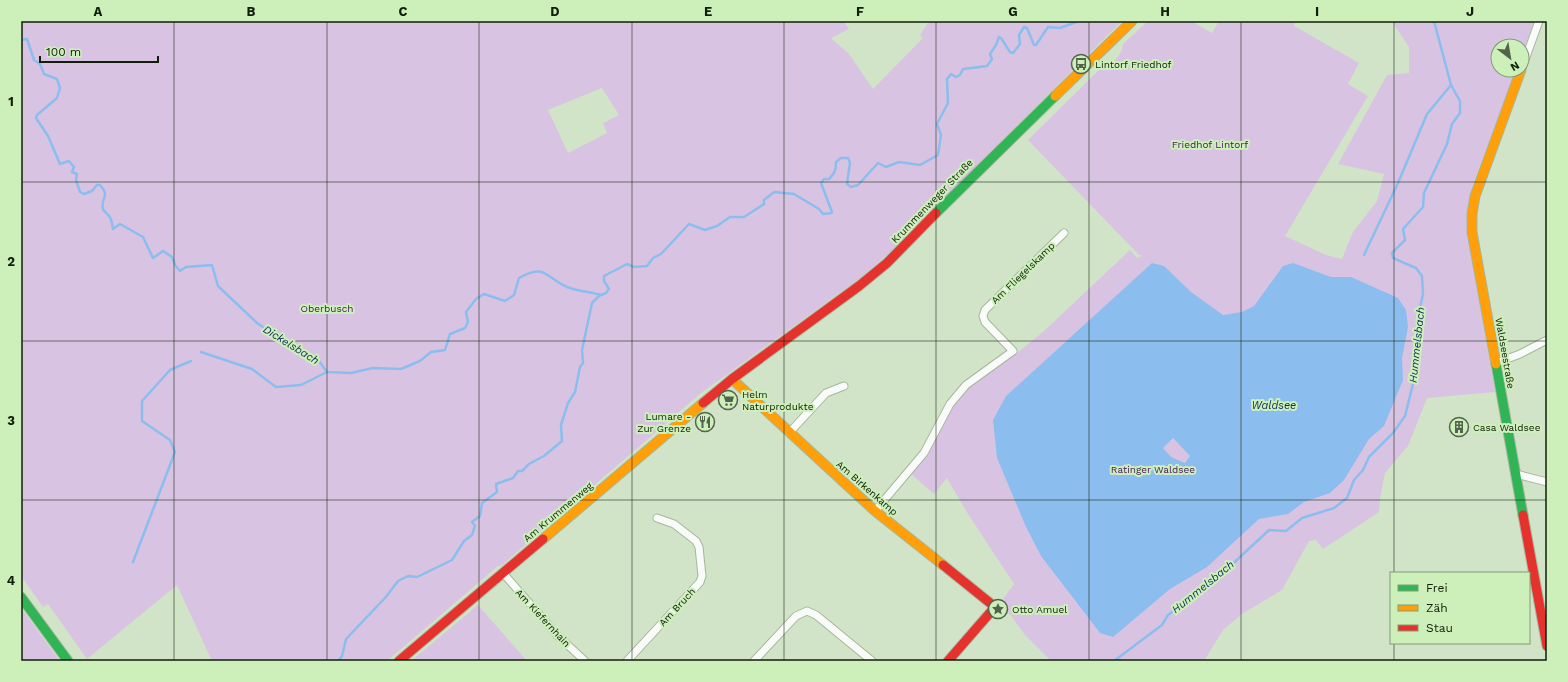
<svg xmlns="http://www.w3.org/2000/svg" width="1568" height="682" font-family="'Work Sans',sans-serif">
<style>
.green{fill:#d9c3e3;fill-rule:evenodd}
.water{fill:#8bbeee;fill-rule:evenodd}
.lines{fill:none;stroke-linecap:round;stroke-linejoin:round}
.stream{stroke:#8bbeee;stroke-width:2.5}
.street-casing{stroke:#a7b69f;stroke-width:9}
.fast-casing{stroke:#a7b69f;stroke-width:11}
.slow-casing{stroke:#a7b69f;stroke-width:11}
.jam-casing{stroke:#a7b69f;stroke-width:11}
.street{stroke:#f8fbf7;stroke-width:7}
.fast{stroke:#30b455;stroke-width:9}
.slow{stroke:#ff9f0a;stroke-width:9}
.jam{stroke:#e5322d;stroke-width:9}
.grid{fill:none;stroke:#111e0a;stroke-width:1;stroke-opacity:0.55}
.labels{text-anchor:middle;dominant-baseline:central;stroke-width:4;stroke-linejoin:round;paint-order:stroke}
.poi-label{font-size:10px;fill:#111e0a;stroke:#cdf0bb;text-anchor:start}
.park-label{font-size:10px;fill:#461558;stroke:#cdf0bb}
.street-label{font-size:10px;fill:#111e0a;stroke:#cdf0bb}
.water-label{font-size:11px;font-style:italic;fill:#0d2d54;stroke:#cdf0bb}
.neatline{fill:none;stroke:#111e0a;stroke-width:1.5}
.grid-label{font-size:13px;text-anchor:middle;font-weight:bold;fill:#111e0a}
</style>
<rect width="100%" height="100%" fill="#d1e4c7"/>
<g class="green">
<path d="M 21,21 L 844,21 L 849,29 L 831,38 L 849,54 L 873,89 L 923,38 L 920,35 L 929,21 L 1122,21 L 888,254 L 860,278 L 701,393 L 502,565 L 498,566 L 387,661 L 212,661 L 177,585 L 87,659 L 48,604 L 43,607 L 21,576 ZM 602,88 L 619,115 L 603,123 L 607,133 L 568,153 L 548,110 Z"/>
<path d="M 1148,21 L 1191,21 L 1212,33 L 1219,21 L 1296,21 L 1294,26 L 1359,63 L 1348,84 L 1368,96 L 1285,236 L 1326,255 L 1342,259 L 1353,232 L 1377,201 L 1384,174 L 1338,164 L 1387,75 L 1409,73 L 1409,47 L 1393,23 L 1394,21 L 1534,21 L 1522,55 L 1522,46 L 1498,46 L 1498,70 L 1516,70 L 1474,181 L 1468,203 L 1467,231 L 1495,392 L 1427,398 L 1408,446 L 1385,473 L 1380,498 L 1379,512 L 1323,549 L 1316,540 L 1309,541 L 1282,590 L 1242,614 L 1223,630 L 1204,661 L 1051,661 L 1025,635 L 1001,602 L 1014,584 L 968,514 L 947,478 L 934,494 L 911,474 L 929,452 L 951,407 L 968,387 L 1017,353 L 1043,332 L 1130,250 L 1137,258 L 1143,255 L 1139,255 L 1028,140 L 1103,66 C 1114,64 1122,55 1123,44 Z"/>
<polygon points="478,605 527,661 411,661"/>
<polygon points="21,608 60,661 21,661"/>
</g>
<path class="water" d="M 1152,263 L 1164,266 L 1191,292 L 1223,315 L 1242,312 L 1254,306 L 1283,266 L 1293,263 L 1331,277 L 1351,277 L 1398,298 L 1406,310 L 1408,327 L 1402,358 L 1403,380 L 1384,426 L 1369,439 L 1344,480 L 1330,493 L 1304,502 L 1288,514 L 1259,519 L 1207,567 L 1170,589 L 1113,637 L 1100,633 L 1041,556 L 1026,527 L 997,458 L 993,420 L 1006,396 ZM 1173,438 L 1190,456 L 1185,463 L 1171,457 L 1163,448 Z"/>
<g class="lines">
<g class="stream">
<path d="M 21,40 L 27,39 L 34,60 L 40,64 L 44,74 L 57,79 L 60,88 L 57,98 L 37,115 L 36,118 L 48,136 L 60,164 L 69,161 L 74,167 L 72,172 L 77,174 L 76,180 L 80,192 L 84,194 L 92,191 L 97,185 L 100,185 C 111,197 100,198 103,209 C 104,212 107,213 109,216 C 112,219 112,225 113,229 L 120,224 L 143,237 L 153,258 L 163,251 L 172,257 L 175,265 L 180,271 L 186,267 L 212,265 L 218,286 L 257,323 L 297,350 L 319,361 L 327,372 L 351,373 L 373,368 L 401,369 L 420,361 L 431,352 L 445,350 L 450,334 L 465,328 L 468,322 L 466,312 L 476,299 L 484,294 L 505,301 L 514,295 L 519,278 C 545,263 545,277 567,287 C 577,291 590,292 601,295 L 606,293 L 609,289 L 604,281 L 604,276 L 627,264 L 634,267 L 647,266 L 653,258 L 661,254 L 689,224 L 705,230 L 717,226 L 730,217 L 744,217 L 764,204 L 764,200 L 774,192 L 794,194 L 819,209 L 823,214 L 831,213 L 832,212 L 821,183 L 824,179 L 829,179 C 835,173 836,170 836,162 L 841,158 L 848,158 L 850,163 L 847,184 L 851,187 L 858,185 L 878,163 L 886,167 L 899,162 L 920,165 L 938,155 L 941,135 L 937,124 L 948,103 L 947,79 L 951,74 L 956,77 L 960,75 L 963,69 L 987,66 L 992,59 L 990,54 L 996,45 L 999,37 L 1001,38 L 1010,52 L 1013,53 L 1020,44 L 1019,35 L 1024,27 L 1027,28 L 1034,45 L 1036,45 L 1048,27 L 1060,28 L 1079,21"/>
<polyline points="1364,255 1398,183 1427,114 1451,85"/>
<polyline points="201,352 252,369 276,387 301,385 327,372"/>
<polyline points="133,562 175,452 170,440 142,421 142,401 170,370 191,361"/>
<polyline points="338,661 342,656 346,639 385,598 398,581 408,576 417,577 452,560 464,541 472,535 475,526 472,522 480,516 482,503 497,492 496,484 513,478 518,471 522,471 529,464 544,456 562,441 561,425 568,403 575,392 580,367 583,363 582,350 592,303 600,295"/>
<polyline points="1114,661 1162,625 1168,615 1211,584 1269,530 1286,531 1302,518 1334,508 1347,498 1354,480 1363,470 1369,457 1393,433 1405,416 1415,376 1417,321 1423,294 1422,276 1416,268 1393,258 1392,253 1405,240 1403,229 1423,207 1424,193 1447,144 1452,124 1460,113 1460,101 1451,85 1434,21"/>
</g>
<g class="street-casing">
<g id="street">
<polyline points="1522,68 1539,21"/>
<polyline points="1496,363 1520,354 1547,340"/>
<polyline points="789,433 826,393 844,386"/>
<polyline points="1516,474 1547,482"/>
<polyline points="875,511 924,453 950,404 966,385 1013,351 985,322 983,316 985,310 1064,233"/>
<polyline points="503,573 558,636 585,661"/>
<polyline points="627,661 700,582 702,576 699,547 696,541 674,524 657,518"/>
<polyline points="754,661 796,616 807,611 816,615 872,661"/>
</g>
</g>
<g class="fast-casing">
<g id="fast">
<polyline points="936,213 1055,96"/>
<polyline points="1496,364 1523,515"/>
<polyline points="21,597 68,661"/>
</g>
</g>
<g class="slow-casing">
<g id="slow">
<polyline points="1055,96 1132,21"/>
<polyline points="1496,364 1472,232 1472,214 1475,196 1521,70"/>
<polyline points="732,379 875,511 943,565"/>
<polyline points="543,539 703,403"/>
</g>
</g>
<g class="jam-casing">
<g id="jam">
<polyline points="703,403 732,379 859,286 887,263 936,213"/>
<polyline points="1523,515 1547,646"/>
<polyline points="943,565 995,607 948,661"/>
<polyline points="399,661 543,539"/>
</g>
</g>
<use href="#street" class="street"/>
<use href="#fast" class="fast"/>
<use href="#slow" class="slow"/>
<use href="#jam" class="jam"/>
</g>
<path class="grid" d="M 174,21 L 174,661M 327,21 L 327,661M 479,21 L 479,661M 632,21 L 632,661M 784,21 L 784,661M 936,21 L 936,661M 1089,21 L 1089,661M 1241,21 L 1241,661M 1394,21 L 1394,573M 21,182 L 1547,182M 21,341 L 1547,341M 21,500 L 1547,500M 1394,643 L 1394,661"/>
<defs>
<g id="bus-ring" transform="scale(1)"><circle r="9.5" fill="#cdf0bb" stroke="#54634c" stroke-width="1.5"/><path d="M-5-6H5V4H4V6H2V4H-2V6H-4V4H-5ZM-3.5-4V0h7V-4ZM-3.5 1.2v1.5H-2V1.2ZM2 1.2v1.5H3.5V1.2Z" fill="#54634c"/></g>
<g id="supermarket-ring" transform="scale(1)"><circle r="9.5" fill="#cdf0bb" stroke="#54634c" stroke-width="1.5"/><path d="M-6-5.5h2.5l.6 2H6L4.5 2H-2.5L-4.4-4H-6ZM-1.5 3.2a1.3 1.3 0 1 0 .1 0ZM3 3.2a1.3 1.3 0 1 0 .1 0Z" fill="#54634c"/></g>
<g id="restaurant-ring" transform="scale(1)"><circle r="9.5" fill="#cdf0bb" stroke="#54634c" stroke-width="1.5"/><path d="M-5-6h1v4h1v-4h1v4h1v-4h1v5L-1.5 .5V6h-2V.5L-5-1ZM5-6V6H3V1.5H1.5Q1.5-4 5-6Z" fill="#54634c"/></g>
<g id="building-ring" transform="scale(1)"><circle r="9.5" fill="#cdf0bb" stroke="#54634c" stroke-width="1.5"/><path d="M-4-6H4V6H1V3H-1V6H-4ZM-2.5-4.3h1.7v1.8h-1.7ZM.8-4.3h1.7v1.8H.8ZM-2.5-1h1.7V.8h-1.7ZM.8-1h1.7V.8H.8Z" fill="#54634c"/></g>
<g id="sight-ring" transform="scale(1)"><circle r="9.5" fill="#cdf0bb" stroke="#54634c" stroke-width="1.5"/><path d="M0-6L1.8-2.2L6-1.7L2.9 1.2L3.7 5.4L0 3.3L-3.7 5.4L-2.9 1.2L-6-1.7L-1.8-2.2Z" fill="#54634c"/></g>
</defs>
<g fill-rule="evenodd">
<use href="#bus-ring" x="1081" y="64"/>
<use href="#supermarket-ring" x="728" y="400"/>
<use href="#restaurant-ring" x="705" y="422"/>
<use href="#building-ring" x="1459" y="427"/>
<use href="#sight-ring" x="998" y="609"/>
</g>
<g class="labels">
<g class="poi-label">
<text x="1095" y="64">Lintorf Friedhof</text>
<text x="742" y="394">Helm<tspan x="742" dy="12">Naturprodukte</tspan></text>
<text x="691" y="416" text-anchor="end">Lumare -<tspan x="691" dy="12">Zur Grenze</tspan></text>
<text x="1473" y="427">Casa Waldsee</text>
<text x="1012" y="609">Otto Amuel</text>
</g>
<g class="park-label">
<text x="1210" y="144">Friedhof Lintorf</text>
<text x="327" y="308">Oberbusch</text>
<text x="1153" y="469">Ratinger Waldsee</text>
</g>
<g class="street-label">
<text transform="translate(932 201) rotate(-46)">Krummenweger Straße</text>
<text transform="translate(1023 273) rotate(-44)">Am Fliegelskamp</text>
<text transform="translate(1505 353) rotate(80)">Waldseestraße</text>
<text transform="translate(867 488) rotate(41)">Am Birkenkamp</text>
<text transform="translate(558 512) rotate(-40)">Am Krummenweg</text>
<text transform="translate(677 607) rotate(-47)">Am Bruch</text>
<text transform="translate(543 618) rotate(47)">Am Kiefernhain</text>
</g>
<g class="water-label">
<text transform="translate(291 345) rotate(32)">Dickelsbach</text>
<text transform="translate(1417 345) rotate(-84)">Hummelsbach</text>
<text x="1274" y="405">Waldsee</text>
<text transform="translate(1203 587) rotate(-39)">Hummelsbach</text>
</g>
</g>
<rect width="1568" height="682" fill="none" stroke="#cdf0bb" stroke-width="44"/>
<rect x="1390" y="572" width="140" height="72" fill="#cdf0bb" stroke="#829c74"/>
<rect x="1398" y="585" width="20" height="6" fill="#30b455" stroke="#829c74"/>
<text x="1426" y="592" font-size="12" fill="#111e0a">Frei</text>
<rect x="1398" y="605" width="20" height="6" fill="#ff9f0a" stroke="#829c74"/>
<text x="1426" y="612" font-size="12" fill="#111e0a">Zäh</text>
<rect x="1398" y="625" width="20" height="6" fill="#e5322d" stroke="#829c74"/>
<text x="1426" y="632" font-size="12" fill="#111e0a">Stau</text>
<g transform="translate(1510 58) rotate(149)"><circle r="19" fill="#cdf0bb" stroke="#829c74"/>
<path d="M0-3L7 15L0 10L-7 15Z" fill="#54634c"/>
<text y="-6" font-size="11" font-weight="bold" text-anchor="middle" fill="#111e0a">N</text>
</g>
<path d="M40 56v6h118v-6" fill="none" stroke="#111e0a" stroke-width="2"/>
<text x="46" y="56" font-size="12" fill="#111e0a" stroke="#cdf0bb" stroke-width="3" paint-order="stroke">100 m</text>
<rect x="22" y="22" width="1524" height="638" class="neatline"/>
<g class="grid-label">
<text x="98" y="16">A</text>
<text x="251" y="16">B</text>
<text x="403" y="16">C</text>
<text x="555" y="16">D</text>
<text x="708" y="16">E</text>
<text x="860" y="16">F</text>
<text x="1013" y="16">G</text>
<text x="1165" y="16">H</text>
<text x="1317" y="16">I</text>
<text x="1470" y="16">J</text>
<text x="11" y="106">1</text>
<text x="11" y="266">2</text>
<text x="11" y="425">3</text>
<text x="11" y="585">4</text>
</g>
</svg>
